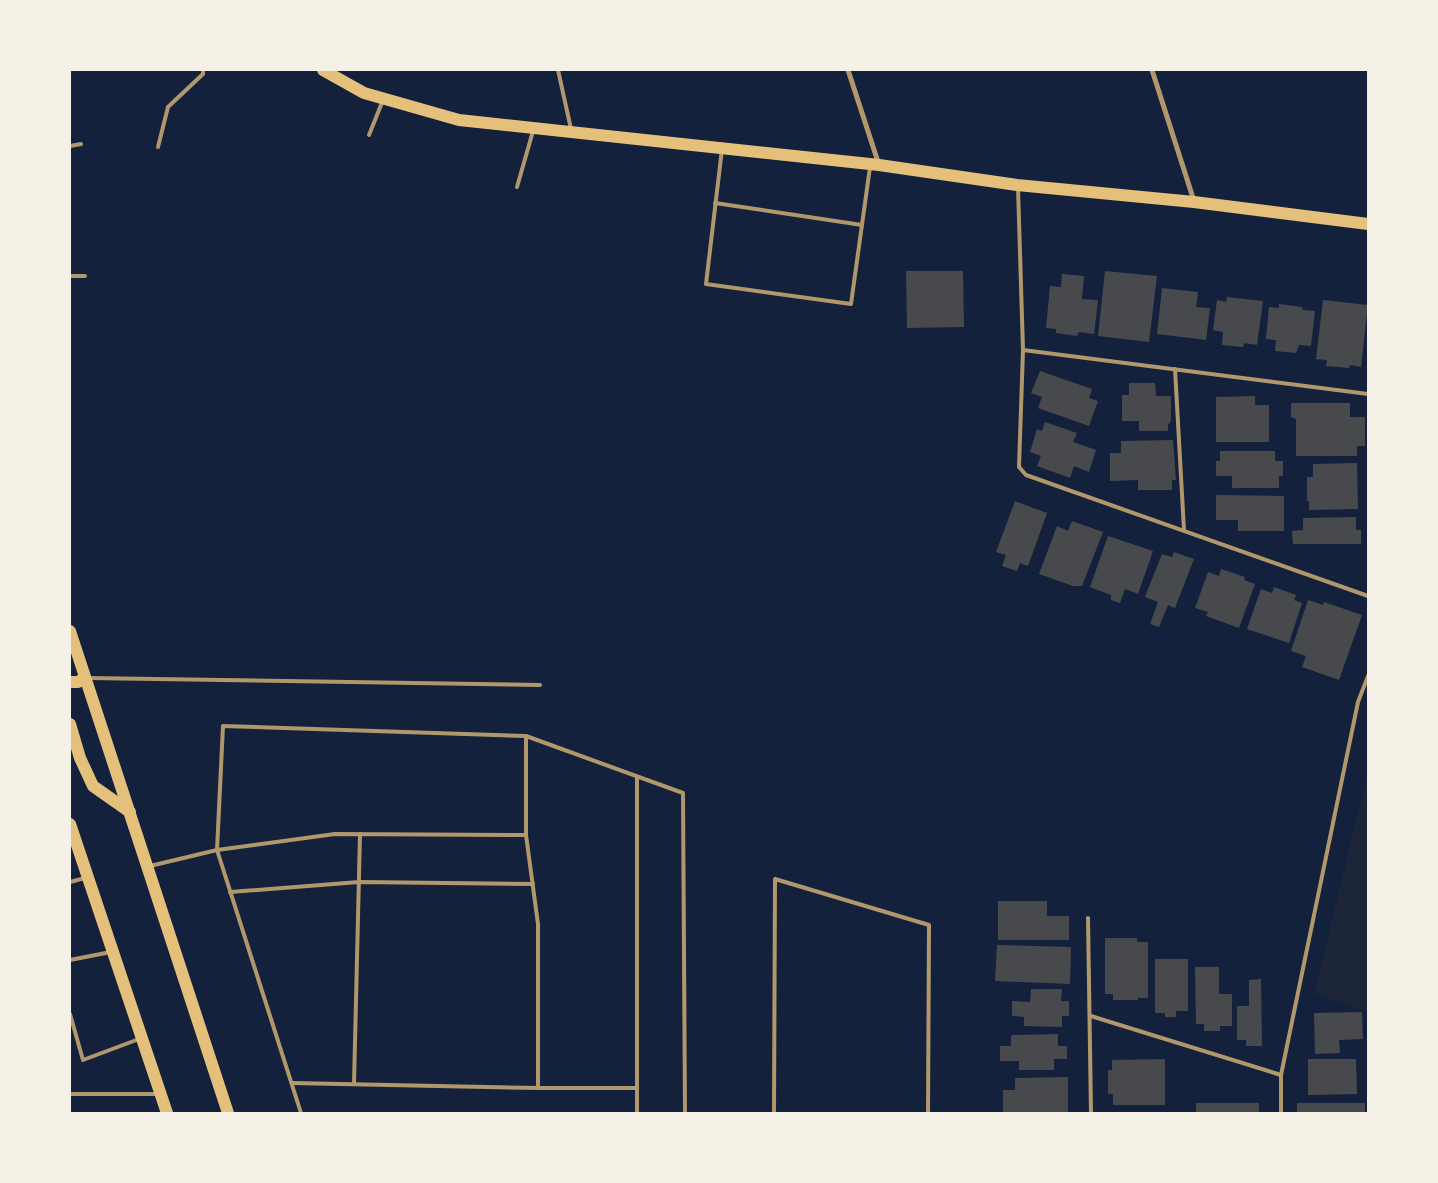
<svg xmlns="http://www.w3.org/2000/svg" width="1438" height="1183" font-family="'Libre Baskerville',serif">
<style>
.green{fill:#1d2539}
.building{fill:#48494c}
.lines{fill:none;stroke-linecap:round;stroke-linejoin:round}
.service{stroke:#b1986c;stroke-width:4}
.minor{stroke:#b1986c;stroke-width:5}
.primary{stroke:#e5c07b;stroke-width:12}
</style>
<rect width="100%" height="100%" fill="#14213d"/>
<polygon class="green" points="1368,774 1368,1012 1314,993"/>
<g class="building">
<polygon points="906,271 963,271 964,327 907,328"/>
<polygon points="1105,271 1157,276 1149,342 1098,336"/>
<polygon points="1062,274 1084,276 1082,299 1098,300 1094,334 1079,332 1077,336 1056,333 1056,329 1046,328 1050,286 1061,287"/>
<polygon points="1162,288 1198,292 1196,307 1210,308 1206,340 1157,334"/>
<polygon points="1227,297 1263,301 1257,345 1244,343 1243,347 1222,345 1223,332 1213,330 1217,300 1226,302"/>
<polygon points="1323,300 1368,305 1361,367 1350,365 1349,368 1326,366 1327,360 1316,359"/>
<polygon points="1279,304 1302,307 1303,310 1315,311 1311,346 1299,345 1296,353 1275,351 1276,340 1266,339 1269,307 1279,308"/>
<polygon points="1040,371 1092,389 1089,398 1098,401 1089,426 1038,408 1042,397 1031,393"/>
<polygon points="1129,383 1155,383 1156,396 1171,396 1171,421 1168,425 1168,431 1139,431 1139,421 1122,421 1122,395 1129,395"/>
<polygon points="1255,396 1255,405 1269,405 1269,442 1216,442 1216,397"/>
<polygon points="1291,403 1350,403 1350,417 1365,417 1365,446 1357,446 1357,456 1296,456 1296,419 1291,417"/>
<polygon points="1045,422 1077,433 1073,442 1096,450 1089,472 1074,466 1070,478 1037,466 1041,456 1030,452 1037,429 1042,431"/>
<polygon points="1173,440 1176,480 1172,480 1172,490 1138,490 1138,480 1110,481 1110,453 1121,453 1121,441"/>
<polygon points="1220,451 1275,451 1275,461 1283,461 1283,476 1279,476 1279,488 1232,488 1232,476 1216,476 1216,461 1220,461"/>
<polygon points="1357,463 1358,509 1309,510 1309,501 1307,501 1307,477 1313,477 1313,464"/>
<polygon points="1216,495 1284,496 1284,531 1238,531 1238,520 1216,520"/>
<polygon points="1015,501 1047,513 1028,566 1020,563 1017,571 1002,566 1006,555 996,552"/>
<polygon points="1356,517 1356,530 1361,530 1361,544 1293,544 1292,531 1303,530 1303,518"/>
<polygon points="1072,521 1103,532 1082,586 1073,586 1039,574 1057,526 1068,531"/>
<polygon points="1108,536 1153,551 1138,594 1125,589 1120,603 1111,600 1111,595 1090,587"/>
<polygon points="1174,552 1194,559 1175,608 1168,605 1159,627 1150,624 1158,602 1145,597 1162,554 1172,557"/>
<polygon points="1221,569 1245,577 1244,580 1255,584 1239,628 1206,616 1208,612 1195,608 1208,572 1219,576"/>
<polygon points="1274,587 1296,595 1294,600 1302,603 1289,643 1247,629 1261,589 1272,593"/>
<polygon points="1308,600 1323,605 1324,602 1362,615 1339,680 1302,667 1306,656 1291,651"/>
<polygon points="998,901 1047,901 1047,916 1069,916 1069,940 998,940"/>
<polygon points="1105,938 1137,938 1137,942 1148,942 1148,998 1138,998 1138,1000 1113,1000 1113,994 1105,994"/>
<polygon points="997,945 1071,947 1070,984 995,981"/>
<polygon points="1155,959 1188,959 1188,1011 1176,1011 1176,1017 1165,1017 1165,1013 1155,1013"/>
<polygon points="1195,967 1219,967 1219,994 1232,994 1232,1026 1220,1026 1220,1031 1204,1031 1204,1024 1196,1024"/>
<polygon points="1261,979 1262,1046 1246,1046 1246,1040 1237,1040 1237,1006 1249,1006 1249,980"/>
<polygon points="1031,989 1062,989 1061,1001 1069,1001 1069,1016 1062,1016 1062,1027 1024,1026 1024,1017 1012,1016 1012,1001 1030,1002"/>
<polygon points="1362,1012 1363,1039 1339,1040 1340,1053 1315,1054 1314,1013"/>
<polygon points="1058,1034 1058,1046 1067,1046 1067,1059 1054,1059 1054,1070 1019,1070 1019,1061 1000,1061 1000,1046 1011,1046 1011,1035"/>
<polygon points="1165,1059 1165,1105 1113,1105 1113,1094 1108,1094 1108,1070 1112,1070 1112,1060"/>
<polygon points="1308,1059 1356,1059 1357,1094 1308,1095"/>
<polygon points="1068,1077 1068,1113 1003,1113 1003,1090 1015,1090 1015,1078"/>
<rect x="1196" y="1103" width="63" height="10"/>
<rect x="1297" y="1103" width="68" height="10"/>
</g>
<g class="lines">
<g class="service">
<polyline points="558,70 571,129"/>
<polyline points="369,135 383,100"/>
<polyline points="70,146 81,144"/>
<polyline points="158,147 168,107 203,74 203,70"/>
<polyline points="722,149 706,284 851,304 870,167"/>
<polyline points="517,187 533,131"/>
<polyline points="1018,188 1023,350 1019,467 1026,475 1368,596"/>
<polyline points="715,203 862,225"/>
<polyline points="70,276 85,276"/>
<polyline points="1023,350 1368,394"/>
<polyline points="1175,369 1184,530"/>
<polyline points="88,678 540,685"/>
<polyline points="526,736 526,835 335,834 217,850 223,726 526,736 683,793 685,1113"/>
<polyline points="637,777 637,1113"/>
<polyline points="526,835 538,924 538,1088 637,1088"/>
<polyline points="150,866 217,850 301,1113"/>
<polyline points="70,882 85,878"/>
<polyline points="230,892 359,882 533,884"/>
<polyline points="1088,918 1091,1113"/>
<polyline points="70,960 111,952"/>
<polyline points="70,1014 83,1060 139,1039"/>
<polyline points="1091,1016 1281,1075"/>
<polyline points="292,1083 538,1088"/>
<polyline points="354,1084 360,834"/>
<polyline points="70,1094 158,1094"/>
<polyline points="774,1113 775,879 929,925 928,1113"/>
<polyline points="1281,1113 1281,1075 1358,702 1368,676"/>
</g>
<g class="minor">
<polyline points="848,70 879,165"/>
<polyline points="1152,70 1194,201"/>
</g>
<g class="primary">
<polyline points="323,70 364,93 459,120 879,165 1017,185 1194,202 1368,224"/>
<polyline points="70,631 228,1113"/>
<polyline points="70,682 78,682 85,678"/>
<polyline points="70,724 80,758 93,786 130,812"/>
<polyline points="70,824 167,1113"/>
</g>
</g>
<rect width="1438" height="1183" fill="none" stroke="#f6f1e7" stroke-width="142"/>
</svg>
